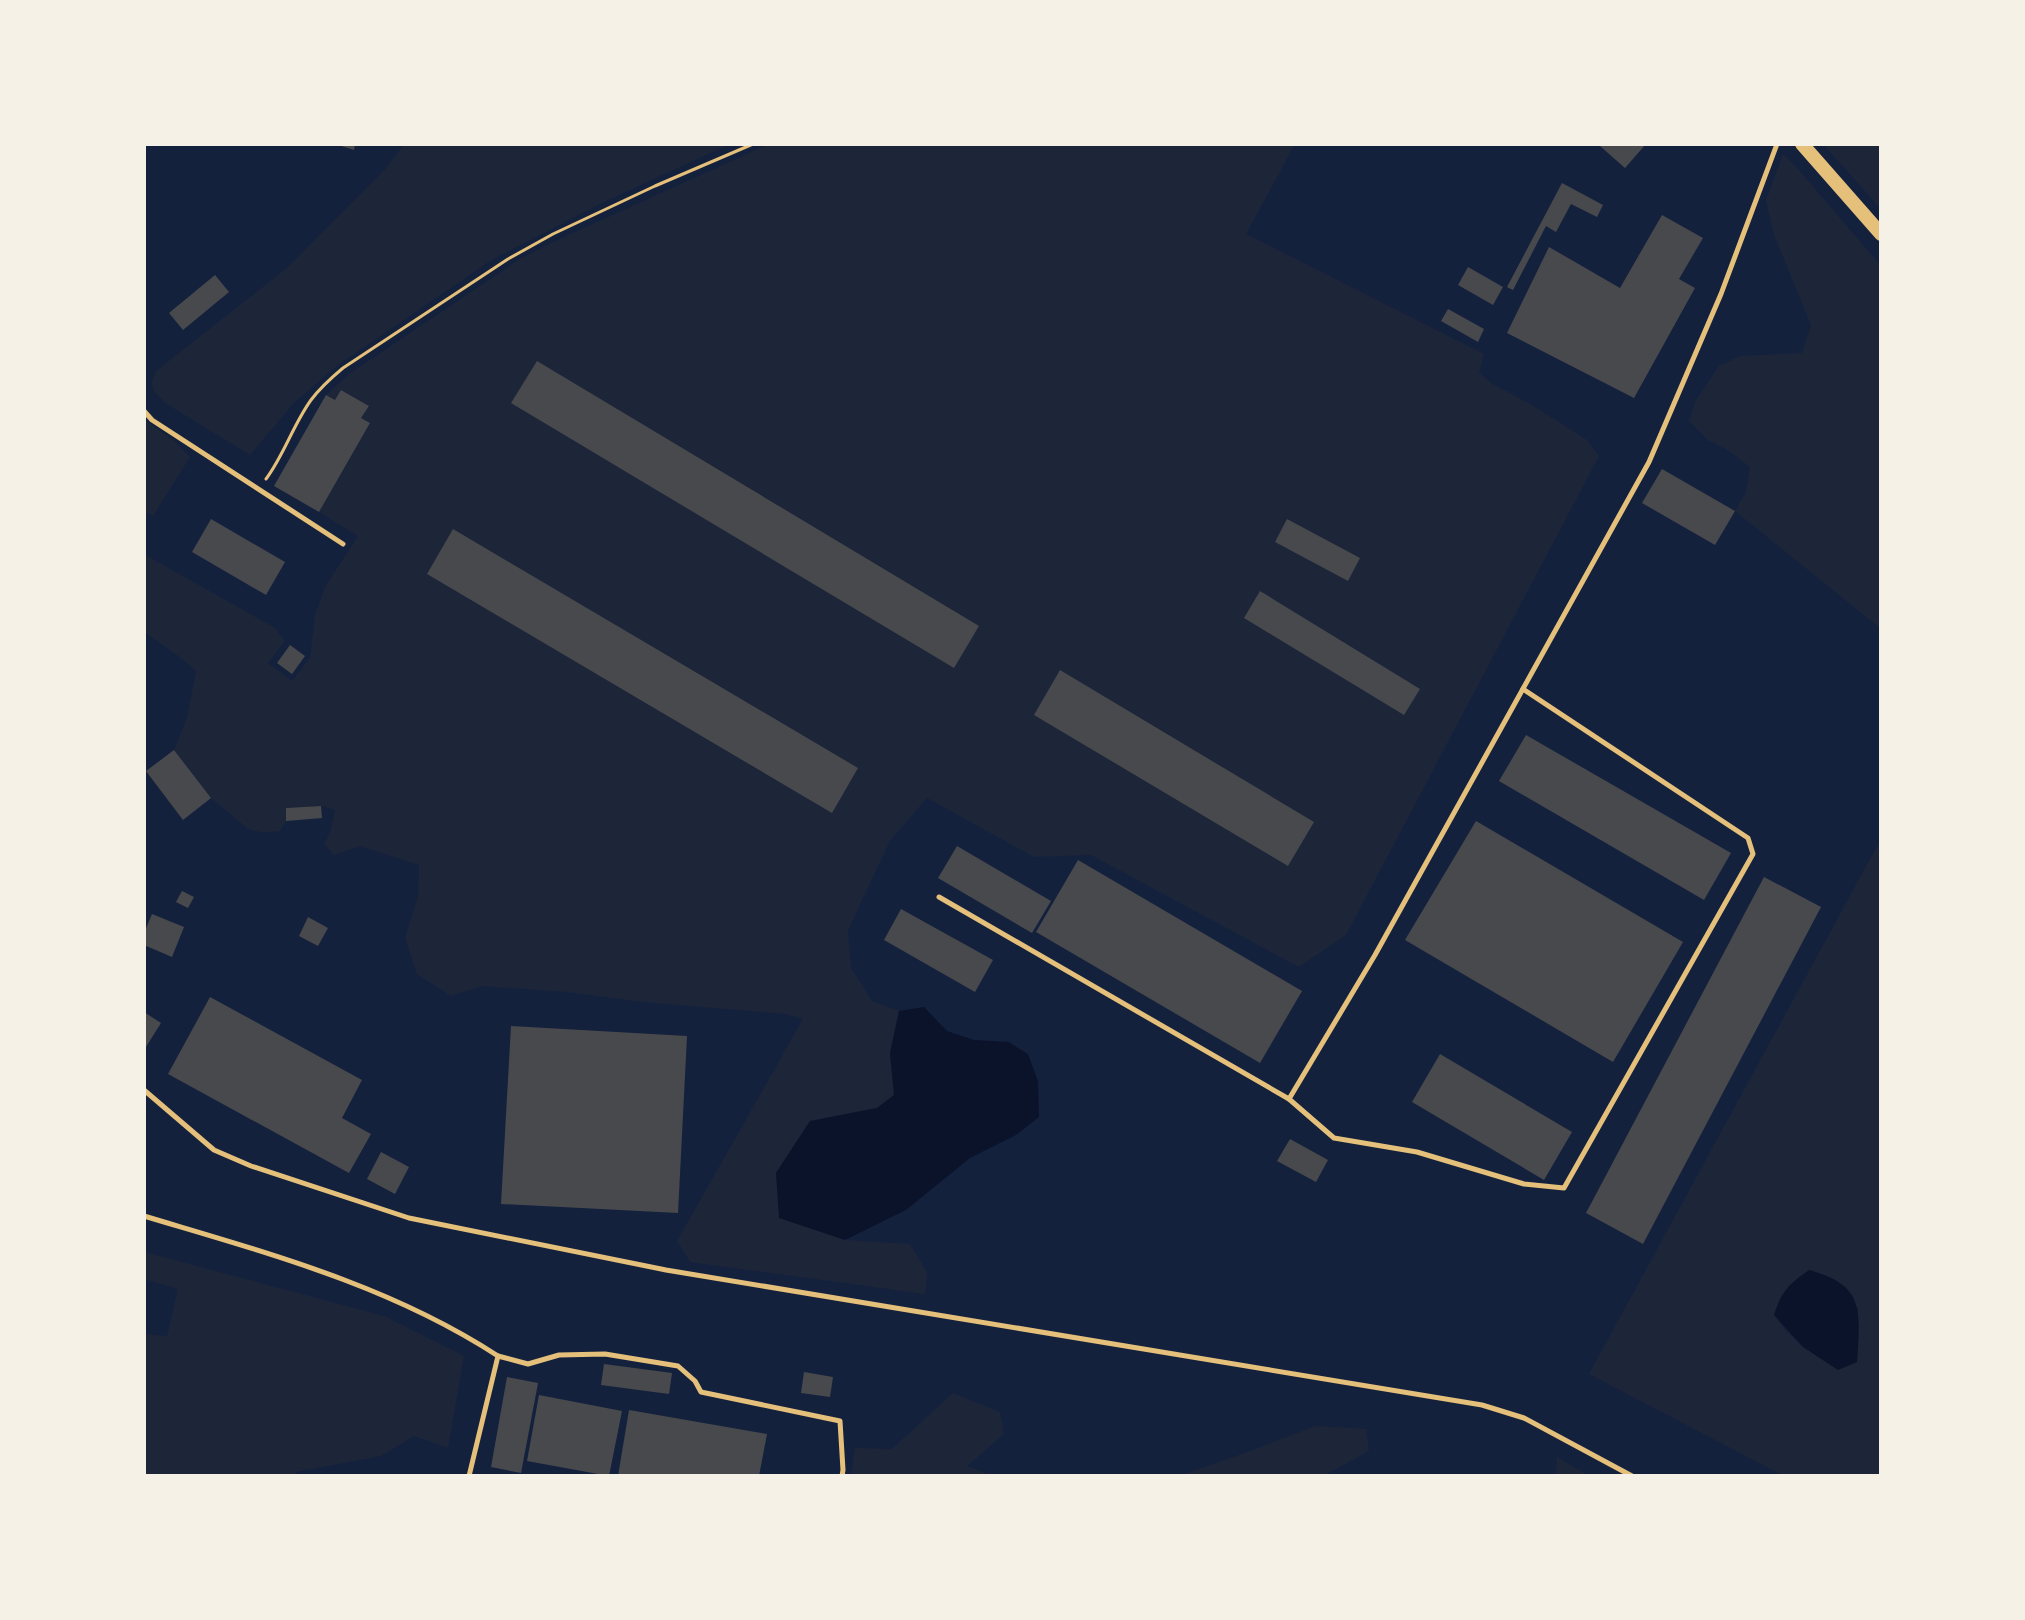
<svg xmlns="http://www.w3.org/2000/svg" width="2025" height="1620" font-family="'Libre Baskerville',serif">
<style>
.green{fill:#1d2539;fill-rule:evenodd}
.water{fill:#0b132b}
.building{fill:#48494c}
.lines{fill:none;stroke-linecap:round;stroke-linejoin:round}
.path{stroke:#e5c07b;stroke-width:3}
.service{stroke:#e5c07b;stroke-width:5}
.tertiary{stroke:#e5c07b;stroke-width:14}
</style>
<rect width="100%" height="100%" fill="#14213d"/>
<g class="green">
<polygon points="404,144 730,144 602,203 493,259 338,365 294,403 250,455 165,403 154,391 151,384 156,371 287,268 387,167"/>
<polygon points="769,144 1295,144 1246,234 1484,354 1479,373 1493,384 1532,405 1587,440 1599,456 1346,935 1299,967 1091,855 1034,857 927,798 890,841 848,930 851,968 872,1001 899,1011 890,1053 894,1095 877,1108 810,1121 776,1173 780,1218 845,1240 910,1244 927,1272 925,1294 690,1262 677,1241 803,1019 785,1014 634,1001 566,992 482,986 451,996 417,974 405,938 418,896 419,865 360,846 334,855 324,844 330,833 335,810 322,806 286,808 286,821 280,831 263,833 248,829 211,798 174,750 187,718 196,671 181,658 144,632 144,554 275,628 285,641 268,663 292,681 310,658 315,615 325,587 358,536 319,512 370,424 361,418 369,406 342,390 335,400 326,395 349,374 520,259 553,242"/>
<polygon points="1823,144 1881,144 1881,209"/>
<polygon points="1783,154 1799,170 1881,266 1881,629 1735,511 1746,492 1750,467 1729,451 1708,440 1689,421 1695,402 1719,366 1740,356 1802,353 1811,325 1774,235 1766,200"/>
<polygon points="144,419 175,442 190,457 153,516 147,513 144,517"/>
<path d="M 1881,839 L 1881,1476 L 1784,1476 L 1589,1374 ZM 1858,1307 L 1857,1362 L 1803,1347 L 1788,1333 L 1774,1315 Z"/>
<polygon points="144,1252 384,1316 464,1356 448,1448 414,1436 381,1456 296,1472 295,1476 144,1476 144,1334 167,1336 178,1289 144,1279"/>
<polygon points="953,1393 1000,1412 1004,1434 967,1466 993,1476 851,1476 855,1448 892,1449"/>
<polygon points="1315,1426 1366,1429 1369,1451 1323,1476 1179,1476 1253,1450"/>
<polygon points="1557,1457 1589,1476 1556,1476"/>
</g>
<g class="water">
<polygon points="924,1007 947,1031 974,1040 1009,1042 1028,1054 1038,1081 1039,1117 1016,1135 970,1158 906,1210 845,1240 779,1218 776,1173 810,1121 877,1108 894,1095 890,1053 899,1011"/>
<path d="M 1809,1270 C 1866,1285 1860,1312 1857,1362 L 1838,1370 L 1803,1347 L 1774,1315 C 1781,1292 1789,1284 1809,1270 Z"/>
</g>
<g class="building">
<polygon points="335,144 355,144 354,150"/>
<polygon points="1602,144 1646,144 1625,168 1600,146"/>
<polygon points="1562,183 1603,205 1597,217 1571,204 1556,232 1546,226 1513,290 1507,287"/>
<polygon points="1662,215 1703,238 1679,279 1695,288 1634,398 1507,333 1549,247 1620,288"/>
<polygon points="1468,267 1503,287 1493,305 1458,285"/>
<polygon points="215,275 229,292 183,330 169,313"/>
<polygon points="1448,309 1484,329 1478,342 1441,321"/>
<polygon points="537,361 979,626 954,668 511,403"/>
<polygon points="341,390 369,406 361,418 370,423 319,512 274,486 326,395 335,400"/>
<polygon points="1662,469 1735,511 1715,545 1642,503"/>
<polygon points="211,519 285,562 266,595 192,552"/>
<polygon points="1287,519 1360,558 1348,581 1275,542"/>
<polygon points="453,529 858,768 832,813 427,574"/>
<polygon points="1260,591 1420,689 1404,715 1244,618"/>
<polygon points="290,645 305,656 292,674 277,663"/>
<polygon points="1060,670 1314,822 1288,866 1034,715"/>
<polygon points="1526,735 1731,853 1704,900 1499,781"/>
<polygon points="174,750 211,798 183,820 146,771"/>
<polygon points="321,806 322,818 286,821 286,808"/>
<polygon points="1476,821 1683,942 1613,1062 1405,940"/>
<polygon points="957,846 1051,901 1032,933 938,878"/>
<polygon points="1078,860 1302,991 1260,1063 1036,932"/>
<polygon points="1764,877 1821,907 1643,1244 1586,1213"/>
<polygon points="182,891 194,897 188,908 176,902"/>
<polygon points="901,909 993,960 975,992 884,940"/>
<polygon points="152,914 184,927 172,957 144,945 144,933"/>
<polygon points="308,917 328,928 318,946 299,936"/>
<polygon points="210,997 362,1080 342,1118 371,1134 349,1173 168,1074"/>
<polygon points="144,1012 161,1023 144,1050"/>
<polygon points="511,1026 687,1036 678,1213 501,1204"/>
<polygon points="1440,1054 1572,1132 1544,1180 1412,1102"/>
<polygon points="1290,1139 1328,1160 1316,1182 1277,1161"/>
<polygon points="381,1152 409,1167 395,1194 367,1179"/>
<polygon points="604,1364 672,1373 669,1394 601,1385"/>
<polygon points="804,1372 833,1377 830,1397 801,1393"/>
<polygon points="507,1377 538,1383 521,1473 491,1467"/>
<polygon points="539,1395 622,1411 609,1476 527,1461"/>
<polygon points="629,1410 767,1434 759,1476 618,1476"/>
</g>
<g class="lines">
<path class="path" d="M 266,479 C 284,455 293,425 311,400 C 320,388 331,378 343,368 L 508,259 L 553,234 L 655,186 L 753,144"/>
<g class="service">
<polyline points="144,411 152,420 343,544"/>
<polyline points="939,897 1289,1099 1334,1138 1417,1152 1524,1184 1564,1188 1753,854 1748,838 1523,689"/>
<polyline points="144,1090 214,1150 251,1166 409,1218 666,1270 1482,1405 1524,1418 1632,1476"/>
<polyline points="1289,1099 1375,955 1649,462 1721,294 1777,144"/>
<path d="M 144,1216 C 267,1253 389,1285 498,1356 L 469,1476"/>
<polyline points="498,1356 528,1364 559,1355 605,1354 678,1366 695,1381 701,1392 840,1421 843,1470 842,1476"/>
</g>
<polyline class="tertiary" points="1802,144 1881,234"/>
</g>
<rect width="2025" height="1620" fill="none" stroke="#f6f1e7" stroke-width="292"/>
</svg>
